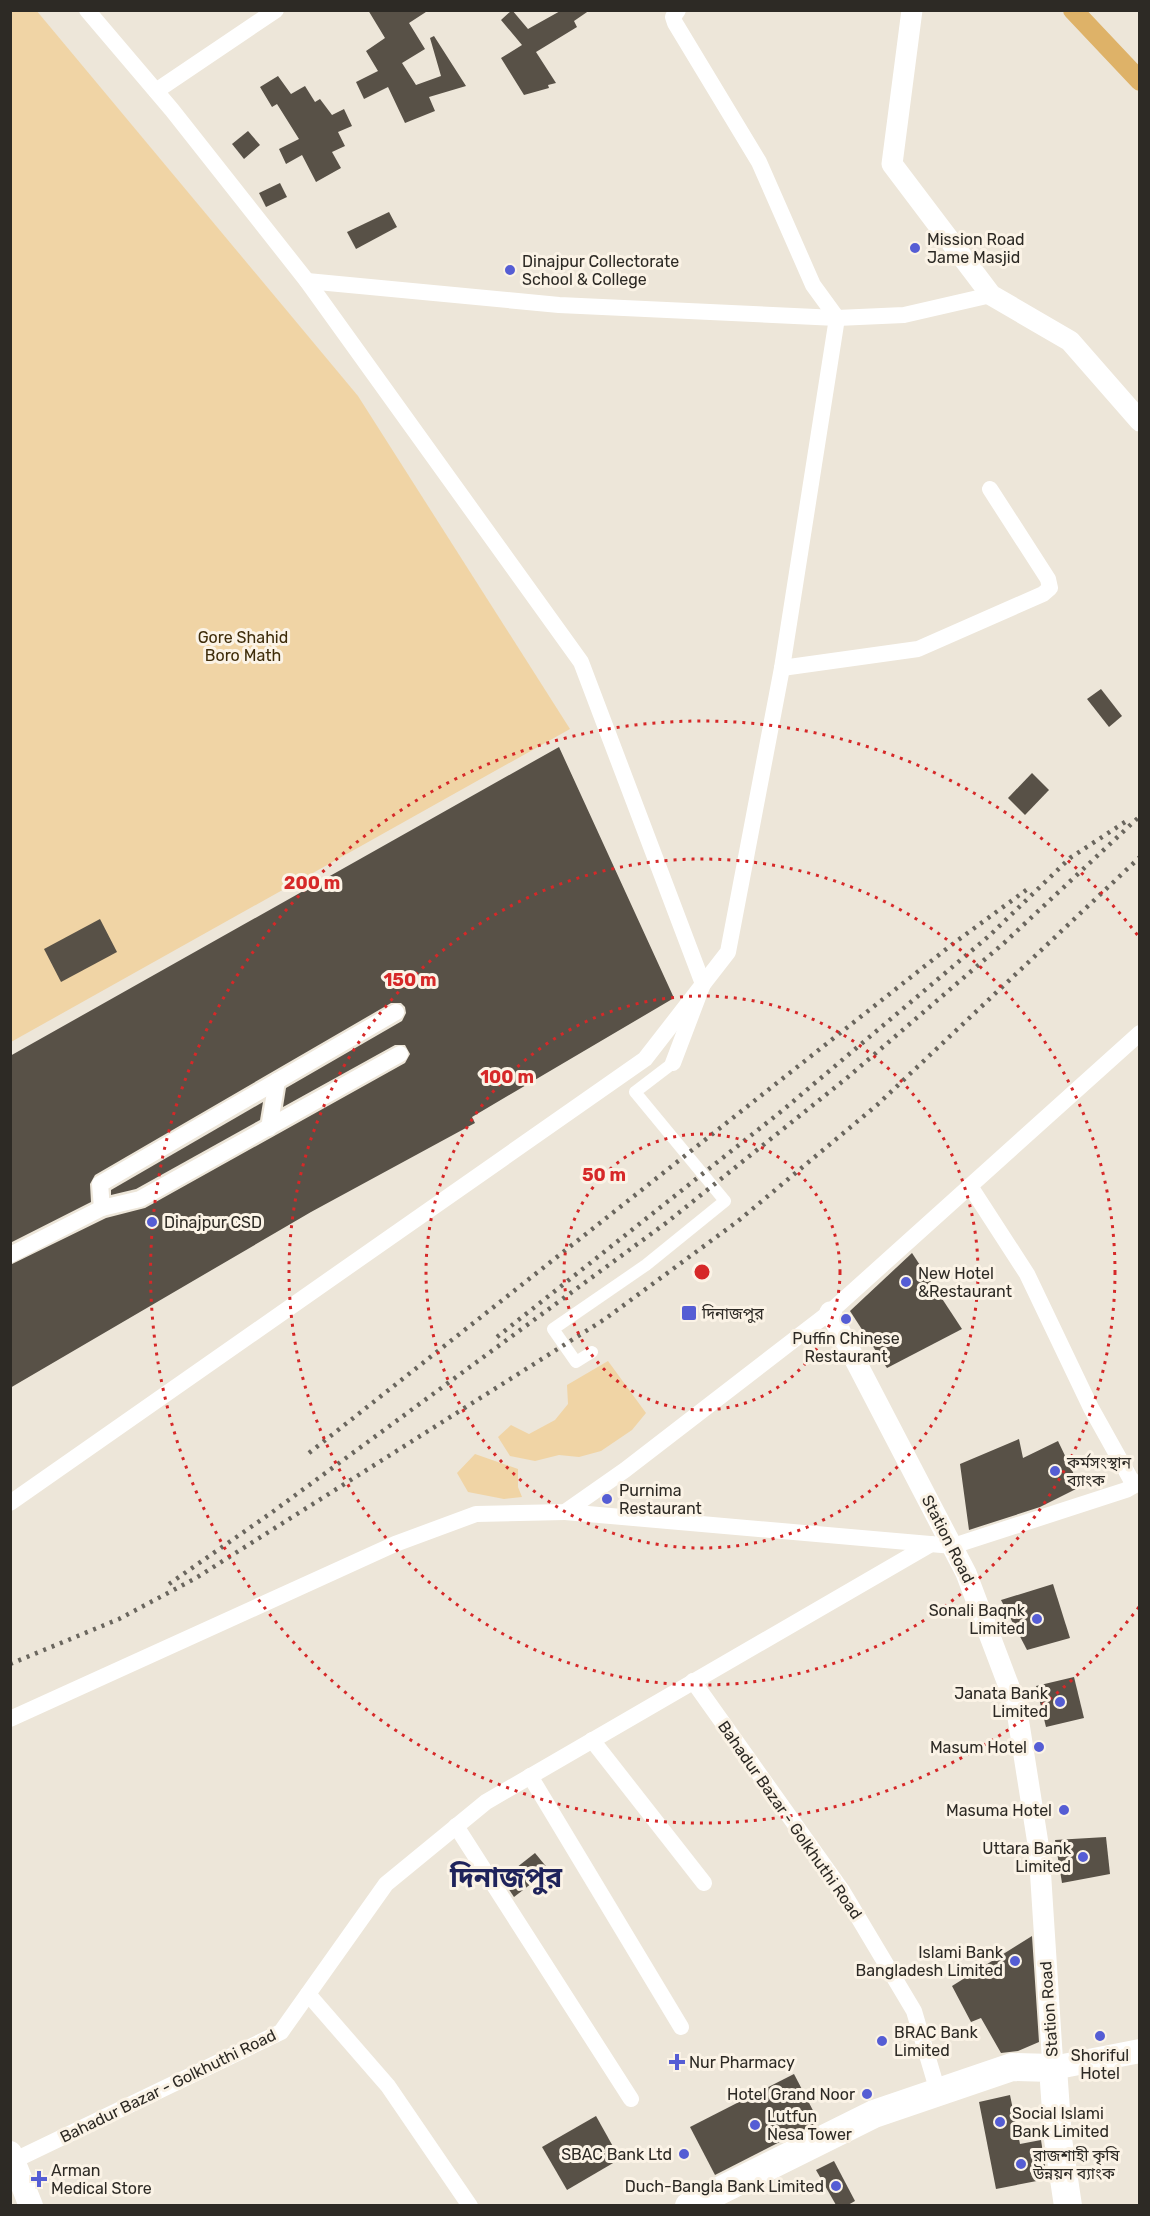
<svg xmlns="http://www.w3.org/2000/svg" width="1150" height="2216" font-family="Rubik,'Noto Sans Bengali',sans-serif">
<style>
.green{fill:#f0d4a5}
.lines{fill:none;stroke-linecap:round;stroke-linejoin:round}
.canal{stroke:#deb268;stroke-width:20}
.building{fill:#585147}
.pedestrian{stroke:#fff;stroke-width:12}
.minor{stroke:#fff;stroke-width:16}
.tertiary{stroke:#fff;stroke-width:21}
.secondary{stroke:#fff;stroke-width:24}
.trunk{stroke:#fff;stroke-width:28}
.rail{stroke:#6a665e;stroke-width:4.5;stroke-dasharray:3 6;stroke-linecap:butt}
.ring{fill:none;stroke:#d62828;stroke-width:3;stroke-dasharray:3 6}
.poi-dot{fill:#555dd4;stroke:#fbf3e6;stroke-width:2}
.labels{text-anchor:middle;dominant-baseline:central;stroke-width:6;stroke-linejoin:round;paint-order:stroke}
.poi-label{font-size:16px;fill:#2d2a25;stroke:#fbf3e6;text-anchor:start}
.park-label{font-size:16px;fill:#3e2c0a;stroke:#fbf3e6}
.street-label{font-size:16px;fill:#2d2a25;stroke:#fbf3e6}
.town-label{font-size:28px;font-weight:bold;fill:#1f235b;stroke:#fbf3e6}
.centre{fill:#d62828;stroke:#fbf3e6;stroke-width:3}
.ring-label{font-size:18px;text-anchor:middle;font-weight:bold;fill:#d62828;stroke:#fbf3e6;stroke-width:6;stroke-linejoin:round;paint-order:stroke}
</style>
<rect width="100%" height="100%" fill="#ede6d9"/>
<g class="green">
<polygon points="36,10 358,396 570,729 11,1042 10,11"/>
<polygon points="608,1361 646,1413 632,1430 601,1451 579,1457 559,1455 535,1461 510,1456 498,1437 511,1425 529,1434 555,1420 568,1404 567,1385"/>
<polygon points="475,1454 518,1469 518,1487 522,1497 504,1499 468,1492 457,1473"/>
</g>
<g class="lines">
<polyline class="canal" points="1073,10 1140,81"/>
</g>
<g class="building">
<polygon points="368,10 429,10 409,23 425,49 402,63 416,85 441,76 430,38 434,36 466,86 429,97 435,111 405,123 388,87 364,99 356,82 378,71 366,51 385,38"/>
<polygon points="512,10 528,29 562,10 590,10 574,21 577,27 536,52 556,83 548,85 549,88 524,95 501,58 522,45 501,20"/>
<polygon points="278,76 291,94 305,86 315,102 320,99 332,115 344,109 352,126 338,132 345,146 332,152 341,168 316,182 302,155 286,164 279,149 299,139 277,104 272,107 260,87"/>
<polygon points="248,131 260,145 244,159 232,144"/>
<polygon points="280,183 287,197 266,207 259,193"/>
<polygon points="389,212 397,227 356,249 347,232"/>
<polygon points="1101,689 1122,716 1109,727 1087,699"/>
<polygon points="559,747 674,998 472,1117 475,1123 311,1212 10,1388 10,1265 106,1218 145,1208 405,1063 410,1054 405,1045 395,1045 283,1107 286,1088 402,1021 406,1013 405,1007 401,1003 391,1003 95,1175 90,1184 91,1202 10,1243 10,1056"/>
<polygon points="1032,773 1049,790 1025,815 1008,798"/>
<polygon points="100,919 117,952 61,982 44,949"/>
<polygon points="263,1102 260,1120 136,1189 111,1195 111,1190"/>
<polygon points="912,1253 962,1329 887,1368 850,1311"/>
<polygon points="1019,1439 1023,1458 1058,1441 1080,1487 1040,1507 969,1530 960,1464"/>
<polygon points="1053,1584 1070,1638 1027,1650 1001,1600"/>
<polygon points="1074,1677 1084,1718 1046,1727 1036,1686"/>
<polygon points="1106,1837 1110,1874 1062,1883 1055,1840"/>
<polygon points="535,1853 549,1870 514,1897 502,1879"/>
<polygon points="1032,1936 1039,2042 1018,2051 1001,2053 981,2018 971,2022 952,1986"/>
<polygon points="794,2074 819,2122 715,2175 690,2127"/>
<polygon points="1010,2095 1020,2144 1041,2140 1047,2179 996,2189 979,2102"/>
<polygon points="596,2116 620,2159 567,2190 542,2147"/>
<polygon points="834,2161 855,2201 848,2205 836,2205 816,2170"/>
</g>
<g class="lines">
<polyline class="pedestrian" points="592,1352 576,1362 553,1329 646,1265 725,1201 635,1092 673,1063"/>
<g class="minor">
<polyline points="87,10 172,110 307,281 581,662 703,984 673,1063"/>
<polyline points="156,91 276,10"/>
<polyline points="307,281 559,305 837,318 904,315 991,295"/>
<polyline points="782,668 918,649 1043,594 1050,588 1048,579 990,489"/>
<polyline points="269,1128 277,1081"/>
<polyline points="970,1186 1027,1274 1091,1408 1134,1485"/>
<polyline points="102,1208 100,1184 396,1012"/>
<polyline points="10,1255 102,1208 140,1199 400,1054"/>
<polyline points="10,1503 645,1059 728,952 782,668 837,318 813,285 759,162 675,23 673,17 678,10"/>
<polyline points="565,1512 953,1546 1126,1490 1140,1482"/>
<polyline points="693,1681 843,1892 914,2011 938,2092"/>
<polyline points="10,1719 395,1544 476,1514 565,1512 625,1470 830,1312 1140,1033"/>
<polyline points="592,1740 704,1883"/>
<polyline points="530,1776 681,2027"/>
<polyline points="456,1826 631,2099"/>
<polyline points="308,1994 388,2086 470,2206"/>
<polyline points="13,2161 281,2032 386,1884 486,1802 931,1544"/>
</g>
<g class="tertiary">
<polyline points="912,10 892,164 991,295 1070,341 1140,421"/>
<polyline points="830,1312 966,1573 1016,1705 1039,1850 1053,2068"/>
</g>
<g class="secondary">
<polyline points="1053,2068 1140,2051"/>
<polyline points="10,2153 31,2206"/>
</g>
<polyline class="trunk" points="689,2206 874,2114 1012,2067 1053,2068 1058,2139 1068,2206"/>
<g class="rail">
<polyline points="497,1337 783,1110 989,936 1070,858 1125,822"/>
<polyline points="309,1453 954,943 1029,888"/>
<polyline points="169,1584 271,1513 666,1223 848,1077 1004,943 1140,816"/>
<polyline points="10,1664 119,1619 196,1578 605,1319 738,1221 877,1105 1140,857"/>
</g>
</g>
<g class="ring">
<circle cx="702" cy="1272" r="138"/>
<circle cx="702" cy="1272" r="276"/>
<circle cx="702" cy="1272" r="413"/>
<path d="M1139 1607A551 551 0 1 1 1139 937"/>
</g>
<g class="poi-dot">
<circle cx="915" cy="248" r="6"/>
<circle cx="510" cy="270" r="6"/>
<circle cx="152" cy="1222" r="6"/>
<circle cx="906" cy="1282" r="6"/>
<rect x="681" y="1305" width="16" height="16" rx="3"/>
<circle cx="846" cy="1319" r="6"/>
<circle cx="1055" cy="1471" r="6"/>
<circle cx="607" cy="1499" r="6"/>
<circle cx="1037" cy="1619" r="6"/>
<circle cx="1060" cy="1702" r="6"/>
<circle cx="1039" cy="1747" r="6"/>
<circle cx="1064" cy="1810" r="6"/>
<circle cx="1083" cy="1857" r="6"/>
<circle cx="1015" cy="1961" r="6"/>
<circle cx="1100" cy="2036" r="6"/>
<circle cx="882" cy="2041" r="6"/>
<path d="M674 2053h6v6h6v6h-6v6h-6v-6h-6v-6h6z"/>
<circle cx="867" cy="2094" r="6"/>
<circle cx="1000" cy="2122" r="6"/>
<circle cx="755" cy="2125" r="6"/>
<circle cx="684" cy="2154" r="6"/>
<circle cx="1021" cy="2164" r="6"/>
<path d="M36 2170h6v6h6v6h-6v6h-6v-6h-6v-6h6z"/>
<circle cx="836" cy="2186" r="6"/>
</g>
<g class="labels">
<g class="poi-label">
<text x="927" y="239">Mission Road<tspan x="927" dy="18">Jame Masjid</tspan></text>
<text x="522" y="261">Dinajpur Collectorate<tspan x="522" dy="18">School &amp; College</tspan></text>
<text x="164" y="1222">Dinajpur CSD</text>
<text x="918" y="1273">New Hotel<tspan x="918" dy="18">&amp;Restaurant</tspan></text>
<text x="702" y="1313">দিনাজপুর</text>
<text x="846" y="1338" text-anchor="middle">Puffin Chinese<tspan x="846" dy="18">Restaurant</tspan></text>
<text x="1067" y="1462">কর্মসংস্থান<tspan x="1067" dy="18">ব্যাংক</tspan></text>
<text x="619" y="1490">Purnima<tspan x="619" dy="18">Restaurant</tspan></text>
<text x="1025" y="1610" text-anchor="end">Sonali Baqnk<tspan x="1025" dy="18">Limited</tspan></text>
<text x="1048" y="1693" text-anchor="end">Janata Bank<tspan x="1048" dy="18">Limited</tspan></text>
<text x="1027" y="1747" text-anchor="end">Masum Hotel</text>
<text x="1052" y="1810" text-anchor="end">Masuma Hotel</text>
<text x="1071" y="1848" text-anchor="end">Uttara Bank<tspan x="1071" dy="18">Limited</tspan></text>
<text x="1003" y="1952" text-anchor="end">Islami Bank<tspan x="1003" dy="18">Bangladesh Limited</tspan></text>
<text x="894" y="2032">BRAC Bank<tspan x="894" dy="18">Limited</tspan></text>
<text x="1100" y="2055" text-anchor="middle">Shoriful<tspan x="1100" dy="18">Hotel</tspan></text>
<text x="689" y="2062">Nur Pharmacy</text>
<text x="855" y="2094" text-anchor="end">Hotel Grand Noor</text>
<text x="1012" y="2113">Social Islami<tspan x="1012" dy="18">Bank Limited</tspan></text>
<text x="767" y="2116">Lutfun<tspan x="767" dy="18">Nesa Tower</tspan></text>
<text x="672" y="2154" text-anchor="end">SBAC Bank Ltd</text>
<text x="1033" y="2155">রাজশাহী কৃষি<tspan x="1033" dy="18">উন্নয়ন ব্যাংক</tspan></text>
<text x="51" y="2170">Arman<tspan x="51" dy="18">Medical Store</tspan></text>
<text x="824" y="2186" text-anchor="end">Duch-Bangla Bank Limited</text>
</g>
<g class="park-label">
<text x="243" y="637">Gore Shahid<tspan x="243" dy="18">Boro Math</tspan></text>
</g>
<g class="street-label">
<text transform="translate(948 1539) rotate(63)">Station Road</text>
<text transform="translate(790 1820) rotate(55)">Bahadur Bazar - Golkhuthi Road</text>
<text transform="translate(1049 2009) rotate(-94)">Station Road</text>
<text transform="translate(168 2086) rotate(-26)">Bahadur Bazar - Golkhuthi Road</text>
</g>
<g class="town-label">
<text x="506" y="1877">দিনাজপুর</text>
</g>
</g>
<circle cx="702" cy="1272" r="9" class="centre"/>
<g class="ring-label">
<text x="312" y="889">200 m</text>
<text x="410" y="986">150 m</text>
<text x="507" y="1083">100 m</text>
<text x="604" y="1181">50 m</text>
</g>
<rect width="1150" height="2216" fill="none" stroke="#2d2a25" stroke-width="24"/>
</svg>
